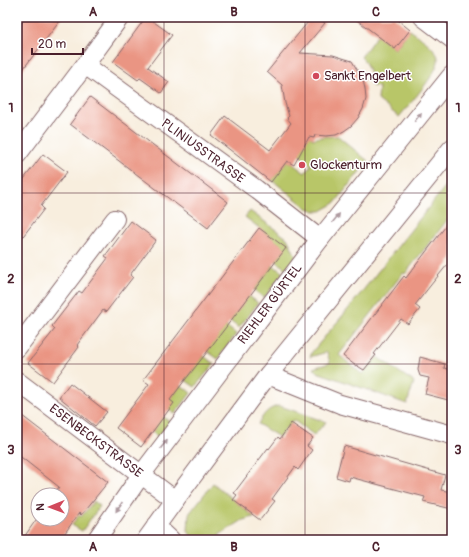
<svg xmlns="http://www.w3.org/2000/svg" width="469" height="557" font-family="Pangolin,sans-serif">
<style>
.green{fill:#b8c668;stroke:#81724a}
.building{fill:#ea9583}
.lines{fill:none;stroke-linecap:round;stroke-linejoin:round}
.minor-casing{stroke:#87676a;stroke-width:20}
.minor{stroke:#fff;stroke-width:18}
.oneway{fill:#ae9aa0}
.grid{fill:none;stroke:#4a1f2b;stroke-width:1;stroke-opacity:0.55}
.poi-dot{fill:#d1495b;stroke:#fff;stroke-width:1.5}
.labels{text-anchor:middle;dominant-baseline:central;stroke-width:3;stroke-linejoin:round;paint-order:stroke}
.poi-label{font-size:13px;fill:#4a1f2b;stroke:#fff;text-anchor:start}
.street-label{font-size:13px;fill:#4a1f2b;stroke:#fff}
.neatline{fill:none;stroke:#4a1f2b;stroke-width:1.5}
.grid-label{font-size:13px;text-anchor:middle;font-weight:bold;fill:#4a1f2b}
</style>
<rect width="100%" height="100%" fill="#fff"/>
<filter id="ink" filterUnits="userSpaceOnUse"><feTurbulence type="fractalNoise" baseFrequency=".025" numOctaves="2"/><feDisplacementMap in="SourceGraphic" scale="8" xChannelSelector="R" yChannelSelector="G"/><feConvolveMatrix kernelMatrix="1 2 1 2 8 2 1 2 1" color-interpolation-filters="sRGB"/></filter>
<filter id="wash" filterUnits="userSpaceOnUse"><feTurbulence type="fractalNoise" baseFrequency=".012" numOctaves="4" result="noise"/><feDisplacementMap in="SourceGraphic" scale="16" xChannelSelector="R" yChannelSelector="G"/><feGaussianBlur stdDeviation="0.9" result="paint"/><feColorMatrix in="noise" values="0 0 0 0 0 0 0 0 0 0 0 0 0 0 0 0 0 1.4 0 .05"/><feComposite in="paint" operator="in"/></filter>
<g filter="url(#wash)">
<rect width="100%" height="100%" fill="#f8eede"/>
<g class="green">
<path d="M 410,30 C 418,36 437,48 438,58 C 441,70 407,107 399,117 L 378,100 L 379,87 L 372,86 C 372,78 367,62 361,57 L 377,35 L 395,49 Z"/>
<path d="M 306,134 L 313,139 C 321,136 330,137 338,136 L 368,161 L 335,203 L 321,211 L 315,211 L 307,208 L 272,180 L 287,161 L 293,164 L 305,173 L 311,165 L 294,150 Z"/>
<polygon points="452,178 452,214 405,274 403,273 339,355 362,374 377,357 414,382 407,404 317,372 313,368 330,363 327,352 310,357 312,352 349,308"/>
<polygon points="250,211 287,238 296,256 287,270 276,261 285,248 245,217"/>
<polygon points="273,265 283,273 264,298 254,290"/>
<polygon points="249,296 258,303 239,328 230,321"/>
<polygon points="226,326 236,334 218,359 207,351"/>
<polygon points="204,356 214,364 195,387 185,380"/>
<polygon points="181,385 191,393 175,414 169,410 170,400"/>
<path d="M 278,406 L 283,407 L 326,422 L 314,435 L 293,420 L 279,437 L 258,424 C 264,414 267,409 278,406 Z"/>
<polygon points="163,417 170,422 158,437 152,432"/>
<polygon points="213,483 254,517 243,520 219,535 222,540 194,540 188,531 189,514"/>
<polygon points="94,501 100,506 82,531 72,525 79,515 81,517"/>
</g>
<g id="blocks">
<g class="building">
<polygon points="26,17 63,17 17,77 17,29"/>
<polygon points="146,17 147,17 172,35 148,67 169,82 161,93 140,78 138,80 113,62"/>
<polygon points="312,17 317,17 325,23 300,53 333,55 352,61 363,80 365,89 366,99 363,109 358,118 351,126 344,131 336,135 326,136 315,135 314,138 309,137 294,165 287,161 271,182 211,135 225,116 270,150 291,123 287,118 289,116 285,103 282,85 267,72"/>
<polygon points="353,17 394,17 410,30 395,49"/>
<polygon points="90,97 228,202 208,228 70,124"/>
<polygon points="43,154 67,172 41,206 44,209 17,244 17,188"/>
<polygon points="452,218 452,259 434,281 415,305 420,309 408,324 401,319 374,354 376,355 364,370 356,365 356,366 343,356 404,276 406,278"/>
<polygon points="131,221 156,240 130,275 133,277 106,312 103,310 77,345 79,347 53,382 28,363 55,329 52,326 79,291 82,293 108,258 105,256"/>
<polygon points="259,228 286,248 204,356 185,380 170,400 174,403 141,447 116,428 149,384 143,380"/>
<polygon points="420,357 445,364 444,368 452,370 452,401 425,394 429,378 420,376 418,370"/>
<polygon points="70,383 107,412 95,426 59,397"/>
<polygon points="17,412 108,482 81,515 79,513 60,540 22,540 38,517 38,519 62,519 62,495 53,495 59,487 17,454"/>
<polygon points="291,423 313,438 307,446 312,450 298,470 295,467 272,499 275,501 260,520 233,500 237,495 234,493 268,448 269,449 278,437 280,439"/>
<polygon points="344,446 445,475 441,490 452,492 452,509 423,502 425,497 350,477 349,481 336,477"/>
</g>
</g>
</g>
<g filter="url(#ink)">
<use href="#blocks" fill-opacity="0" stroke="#87676a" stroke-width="1"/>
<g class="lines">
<g class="minor-casing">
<g id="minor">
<polyline points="423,17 452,39"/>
<polyline points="85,65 256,189 320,239"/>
<polyline points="17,155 85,65 120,17"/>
<polyline points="17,348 115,219"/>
<polyline points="268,375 340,404 452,435"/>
<polyline points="17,381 175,500"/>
<polyline points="156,526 171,540"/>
<polyline points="96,540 141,475 320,239 452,75"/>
<polyline points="146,540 175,500 268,375 452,148"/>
</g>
</g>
<use href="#minor" class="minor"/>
</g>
<defs><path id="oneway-solid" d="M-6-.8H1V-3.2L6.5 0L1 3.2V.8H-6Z"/></defs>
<g class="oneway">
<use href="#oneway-solid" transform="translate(418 117) rotate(-51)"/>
<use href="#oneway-solid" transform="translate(336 218) rotate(-51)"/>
<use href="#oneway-solid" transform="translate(164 444) rotate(-53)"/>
<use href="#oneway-solid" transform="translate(119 507) rotate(124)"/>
</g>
</g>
<path class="grid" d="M 164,17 L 164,540M 305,17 L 305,540M 17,193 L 452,193M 17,364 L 452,364"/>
<g class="poi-dot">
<circle cx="316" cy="76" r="4"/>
<circle cx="302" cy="165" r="4"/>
</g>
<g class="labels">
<g class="poi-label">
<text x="324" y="76">Sankt Engelbert</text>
<text x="310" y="165">Glockenturm</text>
</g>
<g class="street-label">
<text transform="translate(203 151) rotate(36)">PLINIUSSTRASSE</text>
<text transform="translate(270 304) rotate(-53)">RIEHLER GÜRTEL</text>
<text transform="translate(96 441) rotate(37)">ESENBECKSTRASSE</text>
</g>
</g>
<rect width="469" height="557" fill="none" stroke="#fff" stroke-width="44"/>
<g transform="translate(50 507) rotate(269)"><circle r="19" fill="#ffffff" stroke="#b7a5aa"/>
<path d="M0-3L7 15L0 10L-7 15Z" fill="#d1495b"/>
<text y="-6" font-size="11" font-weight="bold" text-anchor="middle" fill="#4a1f2b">N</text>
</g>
<path d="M32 48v6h51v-6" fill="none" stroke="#4a1f2b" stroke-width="2"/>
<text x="38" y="48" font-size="12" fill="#4a1f2b" stroke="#ffffff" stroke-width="3" paint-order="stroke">20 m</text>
<rect x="22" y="22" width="425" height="513" class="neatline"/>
<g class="grid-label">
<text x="93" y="16">A</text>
<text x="234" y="16">B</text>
<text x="376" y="16">C</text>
<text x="11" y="112">1</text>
<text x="458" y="112">1</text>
<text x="11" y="283">2</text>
<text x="458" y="283">2</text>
<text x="11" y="454">3</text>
<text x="458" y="454">3</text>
<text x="93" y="551">A</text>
<text x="234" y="551">B</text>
<text x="376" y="551">C</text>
</g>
</svg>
